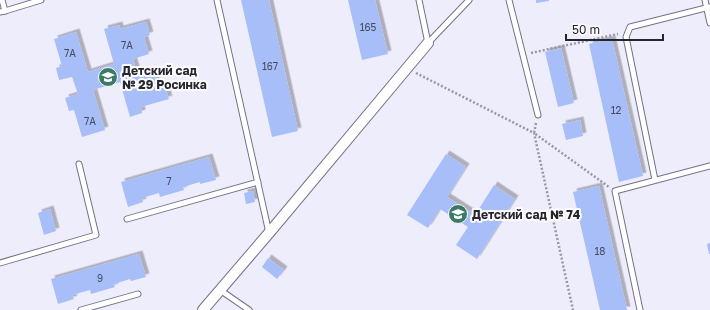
<svg xmlns="http://www.w3.org/2000/svg" width="710" height="310" font-family="'Golos Text',sans-serif">
<style>
.building{fill:#a7bef8;filter:url(#shadow)}
.lines{fill:none;stroke-linecap:round;stroke-linejoin:round}
.lane-casing{stroke:#747187;stroke-width:7}
.street-casing{stroke:#747187;stroke-width:12}
.path{stroke:#9998a4;stroke-width:2.5;stroke-dasharray:2 2;stroke-linecap:butt}
.lane{stroke:#fff;stroke-width:5}
.street{stroke:#fff;stroke-width:10}
.labels{text-anchor:middle;dominant-baseline:central;stroke-width:4;stroke-linejoin:round;paint-order:stroke}
.number-label{font-size:10px;fill:#464a60}
.poi-label{font-size:12px;font-weight:bold;fill:#26242e;stroke:#fcfcfc;text-anchor:start}
</style>
<defs>
<filter id="shadow"><feDropShadow dx="3.5" dy="-3.5" stdDeviation="0" flood-color="#0004"/></filter>
</defs>
<rect width="100%" height="100%" fill="#eeedfc"/>
<g class="building">
<polygon points="241,0 269,0 298,131 272,137"/>
<polygon points="348,0 375,0 388,54 362,60"/>
<polygon points="536,0 549,0 549,1 536,3"/>
<polygon points="146,22 150,35 144,37 149,54 133,59 138,76 154,72 159,89 165,87 169,99 141,107 142,113 130,117 120,82 93,90 105,130 82,137 74,110 69,111 65,98 78,94 72,77 59,80 56,68 62,66 54,39 76,32 88,72 114,64 104,29 119,25 120,29"/>
<polygon points="612,39 643,176 619,182 589,44"/>
<polygon points="561,48 574,103 558,107 545,52"/>
<polygon points="580,120 583,136 566,140 562,124"/>
<polygon points="446,154 466,167 447,197 475,215 494,185 515,199 477,259 456,245 468,227 440,209 428,228 407,215"/>
<polygon points="209,157 216,180 200,184 200,182 183,187 184,190 160,197 159,193 142,198 143,202 128,207 121,182"/>
<polygon points="599,186 627,310 600,310 573,192"/>
<polygon points="253,191 255,202 246,204 244,193"/>
<polygon points="50,209 56,231 44,235 38,213"/>
<polygon points="710,243 710,254 709,254 707,244"/>
<polygon points="139,254 146,277 131,281 130,279 114,284 115,287 91,294 90,290 72,295 74,299 58,304 51,279"/>
<polygon points="268,258 284,270 277,279 262,267"/>
</g>
<g class="lines">
<g class="lane-casing">
<g id="lane">
<polyline points="217,0 269,233"/>
<polyline points="419,0 428,43"/>
<polyline points="509,0 538,115"/>
<polyline points="705,0 710,23"/>
<polyline points="5,11 41,0"/>
<polyline points="0,12 5,11 2,0"/>
<polyline points="428,43 469,0"/>
<polyline points="655,180 626,37 630,27 710,7"/>
<polyline points="127,219 258,182"/>
<polyline points="0,263 96,235 79,164"/>
<polyline points="220,290 249,310"/>
<polyline points="81,310 138,294"/>
<polyline points="640,310 615,191 710,166"/>
</g>
</g>
<g class="street-casing">
<polyline id="street" points="203,310 269,233 428,43"/>
</g>
<g class="path">
<polyline points="531,53 618,34"/>
<polyline points="416,73 534,133 573,310"/>
<polyline points="536,123 534,133 609,187"/>
</g>
<use href="#lane" class="lane"/>
<use href="#street" class="street"/>
</g>
<defs>
<g id="school-disc" transform="scale(1)"><circle r="9.5" fill="#3c7a67" stroke="#fcfcfc"/><path d="M0-5L7-2L0 1L-7-2ZM-4 1L0 2.5L4 1V4Q0 6-4 4Z" fill="#fff"/></g>
</defs>
<g fill-rule="evenodd">
<use href="#school-disc" x="108" y="77"/>
<use href="#school-disc" x="458" y="214"/>
</g>
<g class="labels">
<g class="number-label">
<text x="368" y="27">165</text>
<text x="127" y="45">7А</text>
<text x="70" y="53">7А</text>
<text x="270" y="66">167</text>
<text x="616" y="110">12</text>
<text x="90" y="121">7А</text>
<text x="169" y="181">7</text>
<text x="600" y="251">18</text>
<text x="100" y="278">9</text>
</g>
<g class="poi-label">
<text x="122" y="70">Детский сад<tspan x="122" dy="14">№ 29 Росинка</tspan></text>
<text x="472" y="214">Детский сад № 74</text>
</g>
</g>
<path d="M566 34v6h97v-6" fill="none" stroke="#26242e" stroke-width="2"/>
<text x="572" y="34" font-size="12" fill="#26242e" stroke="#fcfcfc" stroke-width="3" paint-order="stroke">50 m</text>
</svg>
